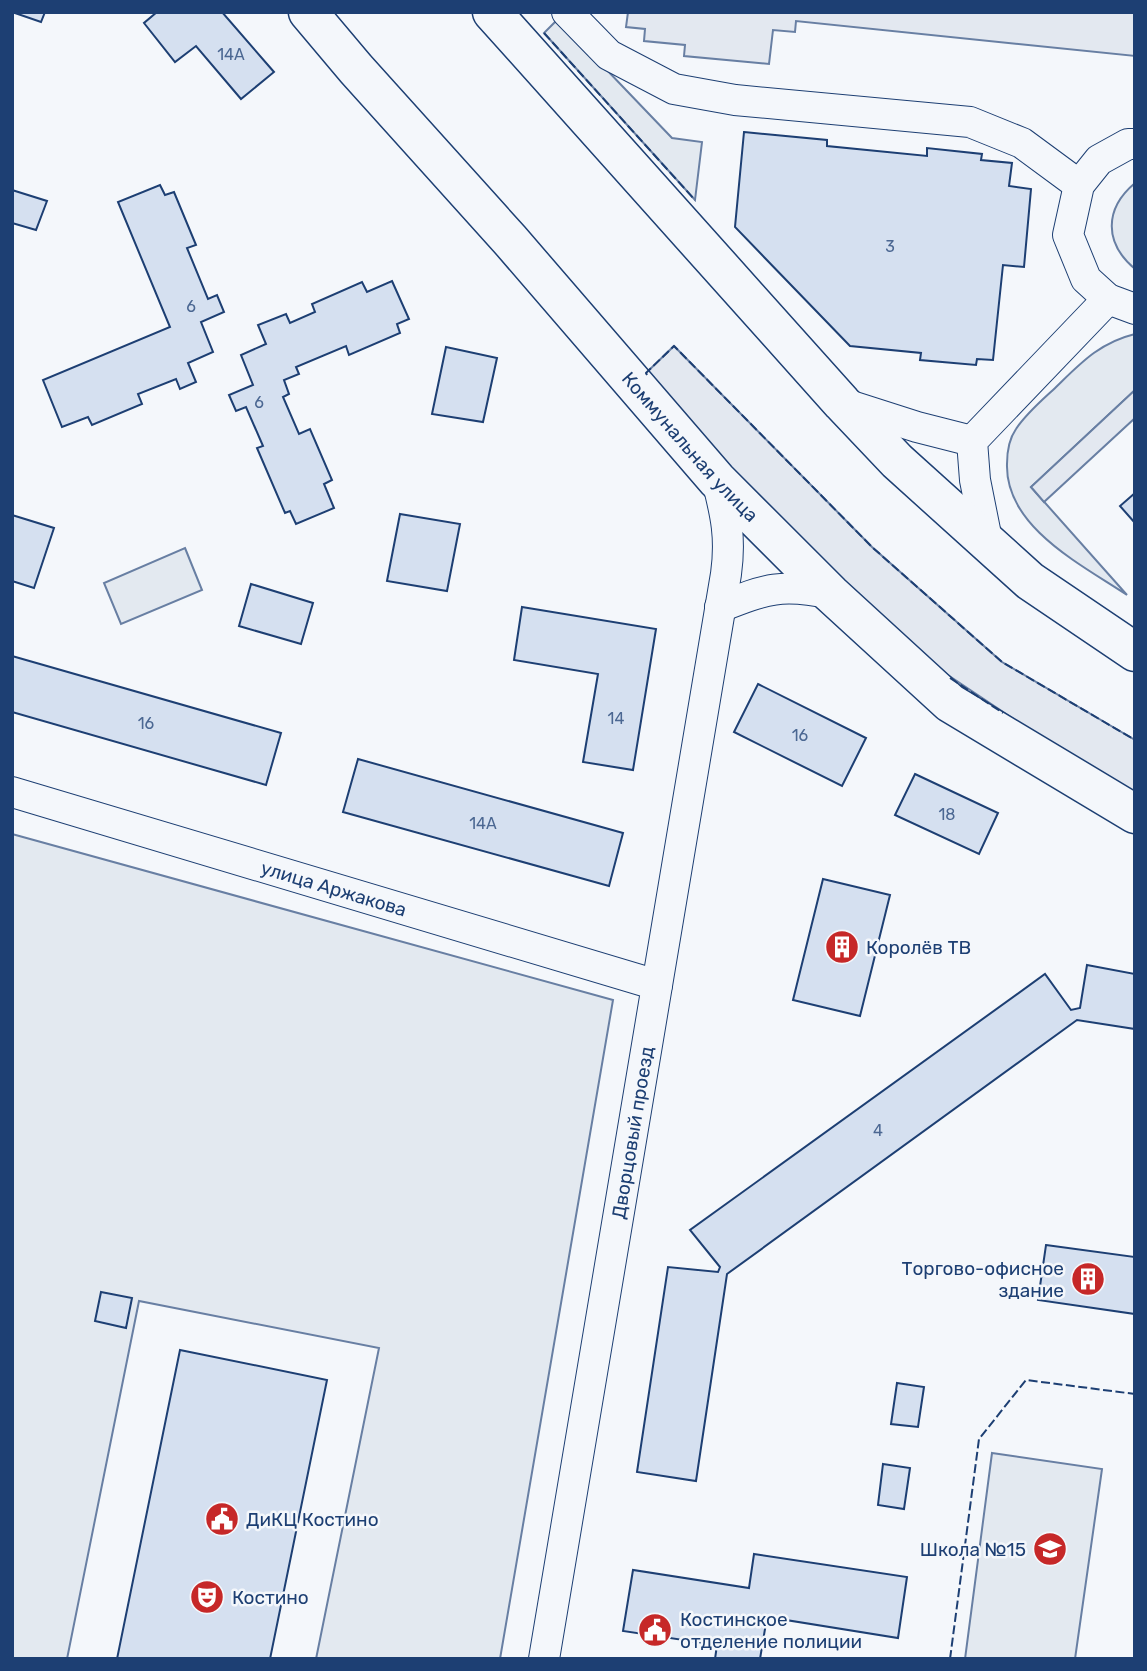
<svg xmlns="http://www.w3.org/2000/svg" width="1147" height="1671" font-family="Rubik,sans-serif">
<style>
.green{fill:#e3e9f0;stroke:#687fa3;stroke-width:2}
.parking{fill:#e3e8f0;stroke:#687fa3;stroke-width:2}
.building{fill:#d5e0f0;stroke:#1d3f73;stroke-width:2}
.lines{fill:none;stroke-linecap:round;stroke-linejoin:round}
.minor-casing{stroke:#1d3f73;stroke-width:32}
.major-casing{stroke:#1d3f73;stroke-width:41}
.minor{stroke:#f4f7fb;stroke-width:30}
.major{stroke:#f4f7fb;stroke-width:38}
.fence{stroke:#1d3f73;stroke-width:2;stroke-dasharray:9 3.5;stroke-linecap:butt}
.labels{text-anchor:middle;dominant-baseline:central;stroke-width:5;stroke-linejoin:round;paint-order:stroke}
.number-label{font-size:16px;fill:#4b6792}
.street-label{font-size:19px;fill:#1d3f73;stroke:#f4f7fb}
.poi-label{font-size:19px;fill:#1d3f73;stroke:#f4f7fb;text-anchor:start}
</style>
<rect width="100%" height="100%" fill="#f4f7fb"/>
<g class="green">
<polygon points="558,19 672,138 702,142 695,200 544,33"/>
<path d="M 1135,183 L 1135,269 C 1104,243 1104,209 1135,183 Z"/>
<path d="M 1135,334 L 1135,390 L 1031,487 L 1127,595 C 1082,565 1005,527 1007,464 C 1007,452 1009,439 1016,429 C 1026,414 1040,402 1053,390 C 1079,365 1098,343 1135,334 Z"/>
<polygon points="185,548 202,590 121,624 104,583"/>
<polygon points="12,834 613,1000 500,1659 316,1659 379,1348 139,1301 67,1659 12,1659"/>
<polygon points="992,1453 1102,1469 1075,1659 965,1659"/>
</g>
<g class="parking">
<polygon points="628,12 1135,12 1135,56 796,21 795,32 773,30 769,64 684,56 685,45 644,41 645,29 626,27"/>
<polygon points="674,346 872,547 1002,662 1135,740 1135,792 1057,748 882,631 780,522 646,373"/>
<polygon points="1135,390 1135,418 1044,502 1031,487"/>
</g>
<g class="building">
<polygon points="12,12 45,12 41,22"/>
<polygon points="157,12 222,12 274,72 241,99 196,46 175,62 144,23"/>
<polygon points="744,132 827,140 827,146 927,156 927,148 982,154 981,160 1012,163 1009,186 1031,189 1024,267 1003,265 993,360 977,359 976,365 920,360 921,353 850,346 735,227"/>
<polygon points="160,185 165,195 174,192 196,245 187,248 208,299 217,295 224,312 201,322 213,352 188,363 196,382 180,389 176,379 138,394 142,404 92,425 88,417 62,427 43,380 170,327 118,202"/>
<polygon points="12,190 47,201 36,230 12,223"/>
<polygon points="392,281 409,319 397,324 400,333 349,355 346,346 296,367 299,374 284,380 289,394 283,397 299,434 310,429 332,480 324,484 334,508 296,524 290,511 285,513 257,448 263,446 246,407 236,411 229,395 253,385 241,355 266,344 258,325 286,314 290,323 315,312 312,304 362,282 367,292"/>
<polygon points="446,347 497,358 483,422 432,414"/>
<polygon points="1135,493 1135,523 1120,506"/>
<polygon points="400,514 460,524 447,591 387,581"/>
<polygon points="12,515 54,528 34,588 12,581"/>
<polygon points="251,584 313,603 301,644 239,626"/>
<polygon points="522,607 656,629 633,770 583,762 598,674 514,660"/>
<polygon points="12,656 281,733 266,785 12,712"/>
<polygon points="758,684 866,738 842,786 734,732"/>
<polygon points="358,759 623,833 609,886 343,812"/>
<polygon points="915,774 998,813 979,854 895,815"/>
<polygon points="823,879 890,895 860,1016 793,1000"/>
<polygon points="1087,965 1135,974 1135,1029 1077,1020 727,1274 696,1481 637,1472 668,1267 718,1272 720,1267 690,1230 1045,974 1071,1010 1080,1008"/>
<polygon points="1046,1245 1135,1257 1135,1314 1038,1300"/>
<polygon points="101,1292 132,1298 126,1328 95,1321"/>
<polygon points="180,1350 327,1380 270,1659 117,1659"/>
<polygon points="897,1383 924,1387 918,1427 891,1424"/>
<polygon points="883,1464 910,1468 904,1509 878,1505"/>
<polygon points="754,1554 907,1577 898,1638 767,1617 760,1659 715,1659 717,1645 623,1631 633,1570 749,1588"/>
</g>
<g class="lines">
<g class="minor-casing">
<g id="minor">
<polyline points="567,12 609,55 674,89 735,100 970,122 1022,143 1079,185"/>
<polyline points="1135,144 1128,144 1099,160 1079,185 1068,235 1086,279 1108,299 1135,309"/>
<polyline points="842,403 917,427 972,441"/>
<polyline points="988,545 975,480 972,441 1108,299"/>
<path d="M 720,607 C 766,589 782,583 831,594"/>
<path id="s1" d="M 12,792 L 657,985"/>
<path id="s2" d="M 544,1659 L 726,574 C 731,538 726,515 717,480"/>
</g>
</g>
<g class="major-casing">
<g id="major">
<path id="s3" d="M 308,12 L 356,69 L 510,240 L 717,480 L 831,594 L 950,703 L 1135,814"/>
<polyline points="492,12 842,403 897,461 1030,581 1135,652"/>
</g>
</g>
<use href="#minor" class="minor"/>
<use href="#major" class="major"/>
<g class="fence">
<polyline points="544,33 695,200"/>
<polyline points="647,375 646,373 674,346 872,547 1002,662 1135,740"/>
<polyline points="950,678 1003,713"/>
<polyline points="950,1659 979,1439 1026,1380 1135,1394"/>
</g>
</g>
<defs>
<g id="building-disc" transform="scale(1.75)"><circle r="9.5" fill="#c62828" stroke="#f4f7fb"/><path d="M-4-6H4V6H1V3H-1V6H-4ZM-2.5-4.3h1.7v1.8h-1.7ZM.8-4.3h1.7v1.8H.8ZM-2.5-1h1.7V.8h-1.7ZM.8-1h1.7V.8H.8Z" fill="#fff"/></g>
<g id="civic-disc" transform="scale(1.75)"><circle r="9.5" fill="#c62828" stroke="#f4f7fb"/><path d="M-.6-6.5H3V-4.5H.6V-3L4-1V1h2V6H-6V1h2V-1L-.6-3ZM-1.2 2.5V6h2.4V2.5Z" fill="#fff"/></g>
<g id="school-disc" transform="scale(1.75)"><circle r="9.5" fill="#c62828" stroke="#f4f7fb"/><path d="M0-5L7-2L0 1L-7-2ZM-4 1L0 2.5L4 1V4Q0 6-4 4Z" fill="#fff"/></g>
<g id="theatre-disc" transform="scale(1.75)"><circle r="9.5" fill="#c62828" stroke="#f4f7fb"/><path d="M-5-5.5Q0-4 5-5.5V0Q5 5 0 6Q-5 5-5 0ZM-3.3-2.5H-1v1.5H-3.3ZM1-2.5H3.3v1.5H1ZM-2.8 1Q0 5.5 2.8 1Z" fill="#fff"/></g>
</defs>
<g fill-rule="evenodd">
<use href="#building-disc" x="842" y="947"/>
<use href="#building-disc" x="1088" y="1279"/>
<use href="#civic-disc" x="222" y="1519"/>
<use href="#school-disc" x="1050" y="1549"/>
<use href="#theatre-disc" x="207" y="1597"/>
<use href="#civic-disc" x="655" y="1630"/>
</g>
<g class="labels">
<g class="number-label">
<text x="231" y="54">14А</text>
<text x="890" y="246">3</text>
<text x="191" y="306">6</text>
<text x="259" y="402">6</text>
<text x="616" y="718">14</text>
<text x="146" y="723">16</text>
<text x="800" y="735">16</text>
<text x="947" y="814">18</text>
<text x="483" y="823">14А</text>
<text x="878" y="1130">4</text>
</g>
<g class="street-label">
<text stroke="none"><textPath href="#s3" startOffset="579">Коммунальная улица</textPath></text>
<text stroke="none"><textPath href="#s1" startOffset="336">улица Аржакова</textPath></text>
<text stroke="none"><textPath href="#s2" startOffset="534">Дворцовый проезд</textPath></text>
</g>
<g class="poi-label">
<text x="866" y="947">Королёв ТВ</text>
<text x="1064" y="1268" text-anchor="end">Торгово-офисное<tspan x="1064" dy="22">здание</tspan></text>
<text x="246" y="1519">ДиКЦ Костино</text>
<text x="1026" y="1549" text-anchor="end">Школа №15</text>
<text x="232" y="1597">Костино</text>
<text x="680" y="1619">Костинское<tspan x="680" dy="22">отделение полиции</tspan></text>
</g>
</g>
<rect width="1147" height="1671" fill="none" stroke="#1d3f73" stroke-width="28"/>
</svg>
